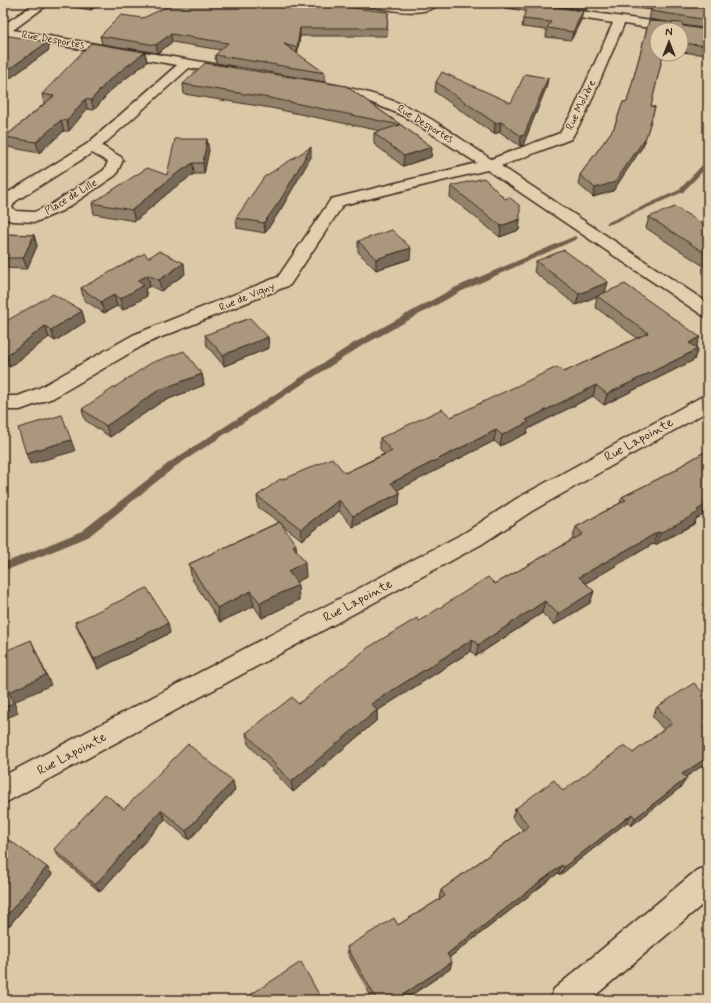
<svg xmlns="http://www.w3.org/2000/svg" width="711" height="1003" font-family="Mynerve,sans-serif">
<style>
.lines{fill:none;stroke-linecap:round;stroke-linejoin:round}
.stream{fill:#715f4c;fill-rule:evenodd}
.minor-casing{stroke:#3b2a1e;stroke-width:3}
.minor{fill:#e2cfad;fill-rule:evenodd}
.wall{fill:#92826c;stroke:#3b2a1e}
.shaded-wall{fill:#776a58;stroke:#3b2a1e}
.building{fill:#aa977d;stroke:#3b2a1e}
.labels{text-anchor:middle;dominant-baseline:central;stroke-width:3;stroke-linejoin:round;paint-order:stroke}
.far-street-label{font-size:11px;fill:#3b2a1e;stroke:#e2cfad}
.street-label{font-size:13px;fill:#3b2a1e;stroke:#e2cfad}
</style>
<rect width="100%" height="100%" fill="#dbc8a7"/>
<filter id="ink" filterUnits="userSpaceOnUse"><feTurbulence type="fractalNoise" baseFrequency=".025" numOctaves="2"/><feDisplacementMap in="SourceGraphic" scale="8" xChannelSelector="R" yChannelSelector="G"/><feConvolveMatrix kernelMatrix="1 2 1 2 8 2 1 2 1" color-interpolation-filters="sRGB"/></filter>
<g filter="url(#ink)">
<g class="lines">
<g class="stream">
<polygon points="708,160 708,166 683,192 611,224 607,224 606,223 679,190 706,161"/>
<polygon points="575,236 578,238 577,239 460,292 360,347 176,466 88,537 12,568 9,569 3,567 3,559 9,561 82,531 170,462 354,343 454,288"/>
</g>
<g class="minor-casing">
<g id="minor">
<path d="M 36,3 L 50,3 L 13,30 L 232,67 L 239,71 L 232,75 L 189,68 L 102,146 L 121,157 L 123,160 L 116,175 L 64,210 L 36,222 L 12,221 L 6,219 L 3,216 L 4,195 L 87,144 L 177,65 L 3,36 L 3,25 ZM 92,153 L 108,162 L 104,170 L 52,204 L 34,212 L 16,211 L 12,207 L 16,201 Z"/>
<path d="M 362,3 L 411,5 L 439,3 C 427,19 385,9 368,6 Z"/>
<path d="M 494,3 L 524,3 L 708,29 L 708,37 L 681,33 L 681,30 L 662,30 L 624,24 L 586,113 L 571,139 L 501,166 L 708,303 L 708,317 L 702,315 L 487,170 L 343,205 L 290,285 L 147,343 L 53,398 L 20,410 L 3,410 L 3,396 L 18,396 L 39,388 L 133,335 L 278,277 L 331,199 L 477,163 L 404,116 L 370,102 L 320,90 L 318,87 L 320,84 L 325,83 C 359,89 393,98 424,115 C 447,128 469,145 491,159 L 560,133 L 572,113 L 613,23 L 500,6 Z"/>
<polygon points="708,395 708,411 532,511 482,544 3,804 3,776 466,532 516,499 701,397"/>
<polygon points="708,866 708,900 590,1000 549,1000 554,989 697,870"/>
</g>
</g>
<use href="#minor" class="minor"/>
</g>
<g class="wall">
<polygon points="51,3 101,3 91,10"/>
<polygon points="542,3 589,3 586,10"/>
<polygon points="597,3 708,3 708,29 682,25 683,26 708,30 708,55 681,52 681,30 657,30 657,54 663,54 651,106 655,107 643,146 613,191 593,197 578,184 580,175 614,128 623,102 627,102 649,21 667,22 649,19 651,10"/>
<polygon points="320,5 388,12 387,36 300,36 297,54 325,73 325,82 216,63 215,55 221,50 172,42 158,53 102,44 100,36 143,18"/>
<polygon points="523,19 581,20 571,40 546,37 547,30 522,27"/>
<polygon points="3,35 49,50 9,79 3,78"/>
<polygon points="145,52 147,62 111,90 94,110 87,109 69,131 64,131 39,153 8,147 5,137 44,104 42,94"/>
<polygon points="548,78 546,88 523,145 520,146 500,132 494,134 435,92 436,82 511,103"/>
<polygon points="183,84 346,86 432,147 431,157 403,166 374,144 374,133 381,131 271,108 184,94"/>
<polygon points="209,150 204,174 194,174 174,188 135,221 94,214 92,203 167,175"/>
<polygon points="311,157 281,209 265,233 237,228 236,218"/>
<polygon points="451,186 520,219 519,230 500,237 450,197"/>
<polygon points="649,217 708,227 708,269 646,228"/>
<polygon points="3,234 34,235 37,246 27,269 3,268"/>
<polygon points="358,241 410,259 376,270 358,252"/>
<polygon points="148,258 185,274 161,291 150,286 145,289 147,296 123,310 117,306 104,313 84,300 81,288"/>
<polygon points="536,261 608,282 605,292 696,348 694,360 604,405 593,396 528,429 527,433 500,446 494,441 397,490 399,504 353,527 339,511 302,540 281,524 297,552 306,577 296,582 299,600 262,618 254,606 220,622 192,579 189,564 279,522 258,507 257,496 282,480 345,473 384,454 380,449 380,438 451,417 564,372 637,338 595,307 597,296 576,305 534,272"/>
<polygon points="82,311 85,322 55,341 49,337 10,367 3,364 3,323"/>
<polygon points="205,335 268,337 269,348 224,366 207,346"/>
<polygon points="202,374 204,385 161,402 110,437 85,420 82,409"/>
<polygon points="708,450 708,512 696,519 694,524 655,545 653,544 586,583 594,591 590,603 554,625 542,613 476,656 471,651 377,711 377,720 293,792 248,744 246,733 298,704 419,621 495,584 572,540 576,527 620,503 622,497 676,470 677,468"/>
<polygon points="75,622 170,633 98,669 79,632"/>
<polygon points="708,698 708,762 685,777 687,778 681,787 631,826 627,822 560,875 558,873 449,958 450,969 404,1000 373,1000 348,954 347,947 398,925 440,899 439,898 441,890 523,830 512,818 515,809 563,791 633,753 664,730 652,716 657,707"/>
<polygon points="235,790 189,840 165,819 100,892 59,857 54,849 124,809"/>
<polygon points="3,847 47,867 52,874 9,926 3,922"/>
</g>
<g class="shaded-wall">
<polygon points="92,3 101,3 91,10 90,4"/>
<polygon points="587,3 589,3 586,10"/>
<polygon points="583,11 581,20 571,40 573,32"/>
<polygon points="300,28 300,36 297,56 297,48"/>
<polygon points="171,34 172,42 158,53 156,45"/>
<polygon points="48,42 49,50 9,79 6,71"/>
<polygon points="145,52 147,62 111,90 94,110 91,100 109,80"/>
<polygon points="548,78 546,88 523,145 520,146 521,136"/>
<polygon points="85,99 87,109 69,131 67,121"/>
<polygon points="655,107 643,146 613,191 593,197 595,188"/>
<polygon points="61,120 64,131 39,153 36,142"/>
<polygon points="501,122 500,132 494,134 495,123"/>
<polygon points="207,139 209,150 204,174 203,163"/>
<polygon points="311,147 311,157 281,209 265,233 264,223"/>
<polygon points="432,147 431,157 403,166 404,156"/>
<polygon points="193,163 194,174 174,188 135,221 132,210 172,177"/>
<polygon points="520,219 519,230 500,237 501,226"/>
<polygon points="34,235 37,246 27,269 23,258"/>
<polygon points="411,248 410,259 376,270 376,259"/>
<polygon points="184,263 185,274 161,291 159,280"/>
<polygon points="148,275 150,286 145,289 147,296 123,310 120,299 137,281"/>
<polygon points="608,282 605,293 576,305 579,294"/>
<polygon points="114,295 117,306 104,313 101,302"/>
<polygon points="82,311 85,322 55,341 51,330"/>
<polygon points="45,326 49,337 10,367 6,356"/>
<polygon points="268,337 269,348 224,366 223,355"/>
<polygon points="700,337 696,348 689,343"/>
<polygon points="698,349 694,360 604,405 607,394"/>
<polygon points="202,374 204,385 161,402 110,437 106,426 159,390"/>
<polygon points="596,385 593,396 528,429 527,433 500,446 502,435 526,420"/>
<polygon points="496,430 494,441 390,494 391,483"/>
<polygon points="71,440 75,451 30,464 26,453"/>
<polygon points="400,493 399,504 353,527 353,516"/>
<polygon points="339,500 339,511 302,540 301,529"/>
<polygon points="708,503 708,512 696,519 694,524 655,545 660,533"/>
<polygon points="658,532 653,544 576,589 579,577"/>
<polygon points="296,545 298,560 293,546"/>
<polygon points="305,562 306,577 289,586 288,571"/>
<polygon points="298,585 299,600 262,618 260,603"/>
<polygon points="251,591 254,606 220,622 217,608"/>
<polygon points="594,591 590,603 554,625 558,614"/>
<polygon points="545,601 542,613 476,656 478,645"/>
<polygon points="168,623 170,633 98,669 94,659"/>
<polygon points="473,639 471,651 377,711 377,720 293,792 291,782 371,704"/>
<polygon points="31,640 51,685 14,702 18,713 3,720 3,708 9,692"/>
<polygon points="708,757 708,762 677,783 682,774"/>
<polygon points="687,778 681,787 631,826 635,818"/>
<polygon points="233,781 235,790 189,840 186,831"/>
<polygon points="161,810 165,819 100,892 95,885"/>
<polygon points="632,814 627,822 560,875 564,867"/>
<polygon points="562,865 558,873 445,961 447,954"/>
<polygon points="47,867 52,874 9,926 3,920"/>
<polygon points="452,962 450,969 404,1000 395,1000"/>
</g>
<g class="building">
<polygon points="83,3 92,3 90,4"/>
<polygon points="175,3 310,3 388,12 387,28 300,28 297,48 284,44 325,73 215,55 228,43 171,34 156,45 100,36 121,15 143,18"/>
<polygon points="528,3 583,11 573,32 547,28 551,22 523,19"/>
<polygon points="653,3 708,3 708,20 651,11"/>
<polygon points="649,21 682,23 683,26 708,30 708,46 681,43 681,30 657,30 657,54 663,54 651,106 655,107 646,137 615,182 595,188 580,175 614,128 623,102 627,102"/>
<polygon points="3,35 48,42 6,71 3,70"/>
<polygon points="91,43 145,52 109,80 91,100 85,99 67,121 61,120 36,142 5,137 54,96 42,94"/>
<polygon points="205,63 346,86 432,147 404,156 374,133 400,125 270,98 183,84"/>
<polygon points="442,72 511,103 525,74 548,78 524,135 521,136 501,122 495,123 436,82"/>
<polygon points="175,139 207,139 203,163 193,163 172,177 132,210 92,203 147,168 167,175"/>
<polygon points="311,147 281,199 264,223 236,218 264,177"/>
<polygon points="484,178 505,199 509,197 520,206 520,219 501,226 451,186"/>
<polygon points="675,207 708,227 708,255 649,217"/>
<polygon points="392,230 411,248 376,259 358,241"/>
<polygon points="3,234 34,235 23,258 3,258"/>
<polygon points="564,250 608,282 579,294 536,261"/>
<polygon points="159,251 184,263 159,280 148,275 137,281 144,285 120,299 114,295 101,302 81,288 145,253 148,258"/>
<polygon points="625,284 700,337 689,343 698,349 607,394 596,385 526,420 529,422 502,435 496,430 391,483 400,493 353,516 339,500 301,529 257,496 280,479 282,480 332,458 345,473 392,451 380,438 442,409 451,417 557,367 564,372 648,333 597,296"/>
<polygon points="53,294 82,311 51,330 45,326 6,356 3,354 3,323"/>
<polygon points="250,318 268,337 223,355 205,335"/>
<polygon points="184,351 202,374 159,390 106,426 82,409 151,363"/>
<polygon points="62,415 71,440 26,453 18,428"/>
<polygon points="708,450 708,503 697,510 699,512 660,533 658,532 579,577 594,591 558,614 545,601 478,645 473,639 371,704 377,710 291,782 246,733 292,697 298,704 369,647 417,618 419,621 488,577 495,584 583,534 576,527 626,500 622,497 678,469 677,468"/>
<polygon points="280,522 296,545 293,546 305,562 288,571 298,585 260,603 251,591 217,608 189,564"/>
<polygon points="147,588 168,623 94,659 75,622"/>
<polygon points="31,640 46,675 9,692 13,703 3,708 3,652"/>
<polygon points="694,683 708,698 708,757 682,774 687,778 635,818 632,814 564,867 562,865 447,954 452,962 395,1000 377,1000 347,947 394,918 398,925 445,896 441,890 529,826 515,809 554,780 563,791 625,745 633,753 672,723 657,707"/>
<polygon points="188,744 233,781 186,831 161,810 95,885 54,849 105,794 124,809"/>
<polygon points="9,840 47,867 3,920 3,847"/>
<polygon points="301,962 322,1000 249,1000 247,997"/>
</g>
</g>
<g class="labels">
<g class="far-street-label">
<text transform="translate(53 40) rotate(10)">Rue Desportes</text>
<text transform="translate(581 105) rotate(-64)">Rue Molière</text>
<text transform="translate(425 124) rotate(31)">Rue Desportes</text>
<text transform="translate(71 197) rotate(-31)">Place de Lille</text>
<text transform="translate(247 297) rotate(-23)">Rue de Vigny</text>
</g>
<g class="street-label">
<text transform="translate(639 440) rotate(-29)">Rue Lapointe</text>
<text transform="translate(358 601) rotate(-28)">Rue Lapointe</text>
<text transform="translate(72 754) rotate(-28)">Rue Lapointe</text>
</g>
</g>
<rect width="711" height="1003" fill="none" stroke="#e2cfad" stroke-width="16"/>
<rect x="8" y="8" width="695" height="987" fill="none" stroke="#3b2a1e" stroke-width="1.5" filter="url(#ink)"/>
<g transform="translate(669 42)"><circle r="19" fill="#e2cfad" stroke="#9f8d74"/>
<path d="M0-3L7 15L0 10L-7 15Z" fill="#3b2a1e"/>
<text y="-6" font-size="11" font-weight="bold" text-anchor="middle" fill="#3b2a1e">N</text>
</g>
</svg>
